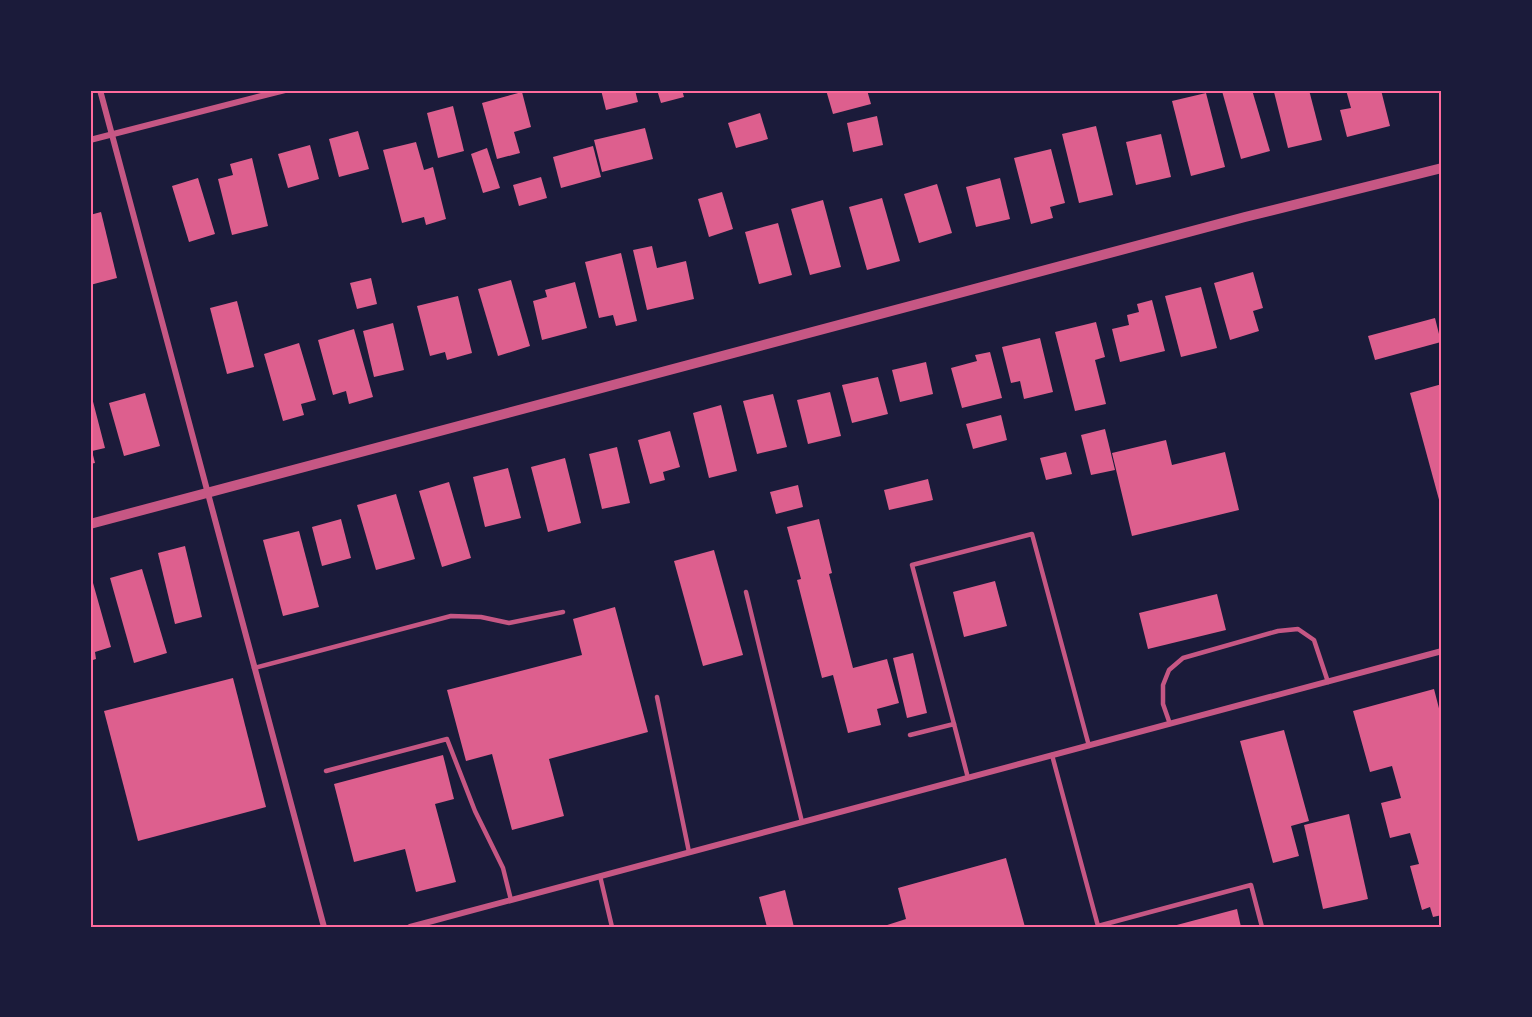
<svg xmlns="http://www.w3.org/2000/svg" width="1532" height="1017" font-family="Mulish,sans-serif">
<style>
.building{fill:#dd5f8e}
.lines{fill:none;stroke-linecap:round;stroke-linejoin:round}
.service{stroke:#c65784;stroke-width:4.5}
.minor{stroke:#c65784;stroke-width:6}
.tertiary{stroke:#c65784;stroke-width:10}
.neatline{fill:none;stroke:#ff6b9d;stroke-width:2}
</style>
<rect width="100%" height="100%" fill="#1b1b3a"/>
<g class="building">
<polygon points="601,90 635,90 638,102 606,110"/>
<polygon points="657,90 682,90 684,97 661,103"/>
<polygon points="826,90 867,90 871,104 833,114"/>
<polygon points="1252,90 1270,151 1241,159 1222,91"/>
<polygon points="1284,90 1309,90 1322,140 1288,148 1274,92"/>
<polygon points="1346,90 1381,90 1390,126 1347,137 1340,110 1351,108"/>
<polygon points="522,92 531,127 514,132 520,153 497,159 482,103"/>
<polygon points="1206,93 1225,167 1191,176 1172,101"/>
<polygon points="453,106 464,151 438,158 427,113"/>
<polygon points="760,113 768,139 736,148 728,123"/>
<polygon points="877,116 883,145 853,152 847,123"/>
<polygon points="1096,126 1113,195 1079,203 1062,134"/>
<polygon points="645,128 653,159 602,172 594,140"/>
<polygon points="358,131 369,169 339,177 329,139"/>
<polygon points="1161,134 1171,177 1136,185 1126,142"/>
<polygon points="416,142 424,170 433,167 446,219 426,225 424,217 402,223 383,150"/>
<polygon points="310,145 319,179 288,188 278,154"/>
<polygon points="593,146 601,177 561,188 553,157"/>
<polygon points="487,148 500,188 483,193 471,154"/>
<polygon points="1051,149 1065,203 1050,207 1053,218 1031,224 1014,158"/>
<polygon points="252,158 268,226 232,235 218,179 233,175 230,164"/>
<polygon points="541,177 547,198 519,206 513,185"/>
<polygon points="198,178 215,234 189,242 172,186"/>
<polygon points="1000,178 1010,219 976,227 966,187"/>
<polygon points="937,184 952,233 919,243 904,194"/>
<polygon points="722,192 733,229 709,237 698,199"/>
<polygon points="882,198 900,261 867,270 849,207"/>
<polygon points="823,200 841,267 810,275 791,209"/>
<polygon points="101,212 117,278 90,285 90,215"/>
<polygon points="778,223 792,275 759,284 745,232"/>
<polygon points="652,246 657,268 686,261 694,299 647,310 633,250"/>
<polygon points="621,253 637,321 616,326 613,315 599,318 585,262"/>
<polygon points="1253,272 1263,308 1253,311 1259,331 1230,340 1214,283"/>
<polygon points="371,278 377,304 357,309 350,283"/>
<polygon points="511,280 530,346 498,356 478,289"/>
<polygon points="575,282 587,328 542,340 533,301 547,297 545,290"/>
<polygon points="1201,287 1217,348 1181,357 1165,296"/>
<polygon points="458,296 472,353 447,360 445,352 430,356 417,306"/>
<polygon points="1152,300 1165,351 1120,362 1112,329 1129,325 1127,315 1139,312 1137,304"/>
<polygon points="237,301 254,367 227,374 210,308"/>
<polygon points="1435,318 1441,342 1375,360 1368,336"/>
<polygon points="1096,322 1105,357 1095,360 1106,404 1075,411 1055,332"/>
<polygon points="393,323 404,370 374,377 363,331"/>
<polygon points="354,329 373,397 349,404 346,391 333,395 318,340"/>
<polygon points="1040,338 1053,392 1024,399 1020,381 1011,383 1002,347"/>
<polygon points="299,343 316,400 301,404 304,415 283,421 264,354"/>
<polygon points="990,352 1002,398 962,408 951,368 977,361 975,355"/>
<polygon points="926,362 933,394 900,402 892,370"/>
<polygon points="878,377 888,414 852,423 842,385"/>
<polygon points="1442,384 1442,507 1441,507 1410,393"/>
<polygon points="90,390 105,448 92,451 95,463 90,464"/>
<polygon points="830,392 841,436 808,444 797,400"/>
<polygon points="145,393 160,446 124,456 109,403"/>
<polygon points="773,394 787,447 757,454 743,401"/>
<polygon points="721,405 737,471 709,478 693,413"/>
<polygon points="1001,415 1007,440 973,449 966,424"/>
<polygon points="1105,429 1115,470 1091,475 1081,435"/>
<polygon points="670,431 680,467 663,472 665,480 650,484 638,440"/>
<polygon points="1166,440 1172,465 1225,452 1239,510 1132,536 1112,453"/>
<polygon points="617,447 630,503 602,509 589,454"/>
<polygon points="1066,452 1072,474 1046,480 1040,458"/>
<polygon points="565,458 581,523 548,532 531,467"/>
<polygon points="508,468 521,518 485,527 473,477"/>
<polygon points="928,479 933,500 889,510 884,490"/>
<polygon points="449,482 471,558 442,567 419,491"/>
<polygon points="798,485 803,507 776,514 770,492"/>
<polygon points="396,494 415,559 376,570 357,505"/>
<polygon points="341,519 351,558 322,566 312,527"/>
<polygon points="819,519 832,573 829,574 853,668 887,659 899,703 877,709 881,725 848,733 833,675 822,678 797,580 801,579 787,527"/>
<polygon points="299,531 319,607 283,616 263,540"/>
<polygon points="185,546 202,617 175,624 158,553"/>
<polygon points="714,550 743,655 703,666 674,561"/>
<polygon points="142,569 167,653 134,663 110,578"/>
<polygon points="995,581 1007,626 964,637 953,592"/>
<polygon points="93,583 111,647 95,652 96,659 90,661 90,584"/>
<polygon points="1217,594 1226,630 1148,649 1139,613"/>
<polygon points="615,607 648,732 549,759 564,816 512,830 492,754 466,761 447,690 582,655 573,619"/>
<polygon points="913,653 927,713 907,718 893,658"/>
<polygon points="233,678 266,807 138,841 104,711"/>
<polygon points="1434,689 1442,720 1442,915 1433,917 1430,907 1422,910 1410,866 1419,864 1410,833 1390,838 1381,803 1401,798 1392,766 1370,772 1353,711"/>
<polygon points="1284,730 1309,821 1291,826 1299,856 1273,863 1240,741"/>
<polygon points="443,755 454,799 435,804 456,882 416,892 405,849 354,862 334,784"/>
<polygon points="1349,814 1368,899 1323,909 1304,825"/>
<polygon points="1006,858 1025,927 881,927 906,919 898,888"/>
<polygon points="785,890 794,927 767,927 759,897"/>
<polygon points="1237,909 1241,927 1173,927 1173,926"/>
</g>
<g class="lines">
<g class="service">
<polyline points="746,592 802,822"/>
<polyline points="254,668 451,616 481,617 509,623 563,612"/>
<polyline points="657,697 689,852"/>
<polyline points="954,724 912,565 1032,534 1089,746"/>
<polyline points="1170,724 1163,704 1163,685 1169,670 1183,658 1278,631 1298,629 1314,640 1328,682"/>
<polyline points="910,735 954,724 968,778"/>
<polyline points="1052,755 1098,926"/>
<polyline points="326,771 447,739 475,811 503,868 511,900"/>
<polyline points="600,876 612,927"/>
<polyline points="1098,926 1251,885 1262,927"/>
</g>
<g class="minor">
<polyline points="100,90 324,927"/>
<polyline points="90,140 285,90"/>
<polyline points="410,927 1442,651"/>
</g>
<polyline class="tertiary" points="90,524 1245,217 1442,168"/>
</g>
<rect width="1532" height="1017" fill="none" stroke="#1b1b3a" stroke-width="183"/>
<rect x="92" y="92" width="1348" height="834" class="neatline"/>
</svg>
